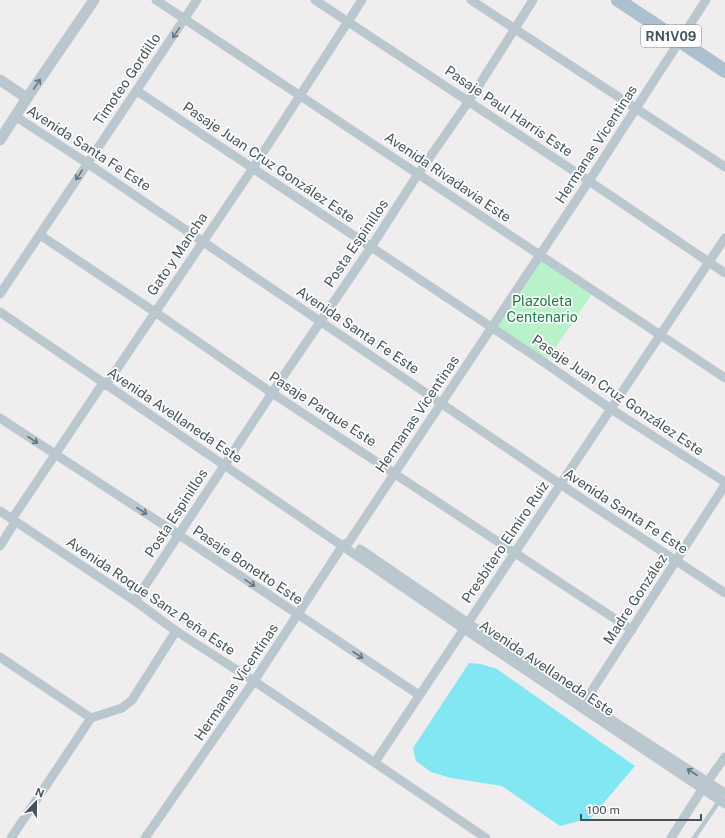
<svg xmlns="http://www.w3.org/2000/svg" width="725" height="838" font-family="'Public Sans',sans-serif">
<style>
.green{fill:#b7f2c8}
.water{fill:#81e8f3}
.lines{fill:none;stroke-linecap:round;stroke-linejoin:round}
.service{stroke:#bac7ce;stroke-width:4.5}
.minor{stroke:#bac7ce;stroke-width:9}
.tertiary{stroke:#bac7ce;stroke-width:11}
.primary{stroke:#abc1cf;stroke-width:14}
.oneway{stroke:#67767e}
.labels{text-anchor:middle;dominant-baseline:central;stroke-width:3.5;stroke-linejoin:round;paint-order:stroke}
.shield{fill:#fff;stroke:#7c878d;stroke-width:1}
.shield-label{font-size:13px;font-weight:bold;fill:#44545c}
.street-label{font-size:14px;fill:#44545c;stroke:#fff}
.park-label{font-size:14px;fill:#0f833c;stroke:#fff}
</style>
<rect width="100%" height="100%" fill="#f0edee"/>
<polygon class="green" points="540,255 594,291 545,363 491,328"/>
<polygon class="water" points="469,663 481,664 497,669 635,766 591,818 560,826 502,786 451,778 431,772 416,761 413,748"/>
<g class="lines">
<polyline class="service" points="694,838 720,800"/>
<g class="minor">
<polyline points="156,0 725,378"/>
<polyline points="315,0 589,181 725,273"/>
<polyline points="471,0 725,167"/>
<polyline points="137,91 545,363 611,409 725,482"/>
<polyline points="15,116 87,163 560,484 725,593"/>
<polyline points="40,235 155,312 272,393 632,630"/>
<polyline points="0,294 197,0"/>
<polyline points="0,312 464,629 725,804"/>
<polyline points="0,418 179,535 419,695"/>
<polyline points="0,511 135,601 176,631 254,681 486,838"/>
<polyline points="12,519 101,386 106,385 253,168 362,0"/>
<polyline points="0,546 15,522"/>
<polyline points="360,549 584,702 725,793"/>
<polyline points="135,601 272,393 371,247 418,174 469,101 533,0"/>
<polyline points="0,657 91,718"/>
<polyline points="582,706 725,485"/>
<polyline points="375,762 725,238"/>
<polyline points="11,838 91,718 122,708 132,700 176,631"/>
<polyline points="145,838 254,681 343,545 349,542 589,181 706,0"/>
<polyline points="671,838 703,788 725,757"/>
</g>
<g class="tertiary">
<polyline points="0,80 27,98"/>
<polyline points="0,140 27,98 94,0"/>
</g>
<polyline class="primary" points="618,0 725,71"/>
</g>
<defs><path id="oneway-shaft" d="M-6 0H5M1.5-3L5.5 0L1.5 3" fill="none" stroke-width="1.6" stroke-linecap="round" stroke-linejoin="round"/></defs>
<g class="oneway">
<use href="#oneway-shaft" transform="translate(176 33) rotate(124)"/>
<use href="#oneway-shaft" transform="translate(37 84) rotate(-56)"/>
<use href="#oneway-shaft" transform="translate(79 175) rotate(123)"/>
<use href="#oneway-shaft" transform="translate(33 440) rotate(33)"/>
<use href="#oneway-shaft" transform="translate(142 511) rotate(33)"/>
<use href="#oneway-shaft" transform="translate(250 583) rotate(34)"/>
<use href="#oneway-shaft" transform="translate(358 655) rotate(33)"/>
<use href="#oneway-shaft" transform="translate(692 772) rotate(-147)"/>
</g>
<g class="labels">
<rect class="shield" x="641" y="25" width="60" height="22" rx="3"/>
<g class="shield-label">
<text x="671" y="36">RN1V09</text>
</g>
<g class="street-label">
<text transform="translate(127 79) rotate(-56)">Timoteo Gordillo</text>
<text transform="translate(509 111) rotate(34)">Pasaje Paul Harris Este</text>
<text transform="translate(596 144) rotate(-57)">Hermanas Vicentinas</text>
<text transform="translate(89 148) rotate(33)">Avenida Santa Fe Este</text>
<text transform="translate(269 162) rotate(34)">Pasaje Juan Cruz González Este</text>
<text transform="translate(448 177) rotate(34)">Avenida Rivadavia Este</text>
<text transform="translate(356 243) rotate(-56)">Posta Espinillos</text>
<text transform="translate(177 254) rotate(-56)">Gato y Mancha</text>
<text transform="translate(358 330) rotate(34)">Avenida Santa Fe Este</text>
<text transform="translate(618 395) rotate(34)">Pasaje Juan Cruz González Este</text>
<text transform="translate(323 409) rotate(33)">Pasaje Parque Este</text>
<text transform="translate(417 414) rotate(-56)">Hermanas Vicentinas</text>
<text transform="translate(175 415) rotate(34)">Avenida Avellaneda Este</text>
<text transform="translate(626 511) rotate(33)">Avenida Santa Fe Este</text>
<text transform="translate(176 513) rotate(-57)">Posta Espinillos</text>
<text transform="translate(505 542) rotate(-56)">Presbítero Elmiro Ruiz</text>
<text transform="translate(248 565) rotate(34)">Pasaje Bonetto Este</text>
<text transform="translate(151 596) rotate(34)">Avenida Roque Sanz Peña Este</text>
<text transform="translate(635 599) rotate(-57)">Madre González</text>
<text transform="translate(547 668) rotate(34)">Avenida Avellaneda Este</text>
<text transform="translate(236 682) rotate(-56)">Hermanas Vicentinas</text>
</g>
<g class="park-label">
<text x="542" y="301">Plazoleta<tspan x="542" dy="16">Centenario</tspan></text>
</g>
</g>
<g transform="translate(36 802) rotate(22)" stroke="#ffffff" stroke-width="3" paint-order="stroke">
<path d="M0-3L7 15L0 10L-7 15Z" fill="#44545c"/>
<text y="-6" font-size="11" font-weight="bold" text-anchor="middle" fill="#44545c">N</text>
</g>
<path d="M581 814v6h120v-6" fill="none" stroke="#44545c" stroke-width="2"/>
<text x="587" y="814" font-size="12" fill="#44545c" stroke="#ffffff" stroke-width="3" paint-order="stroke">100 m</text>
</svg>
